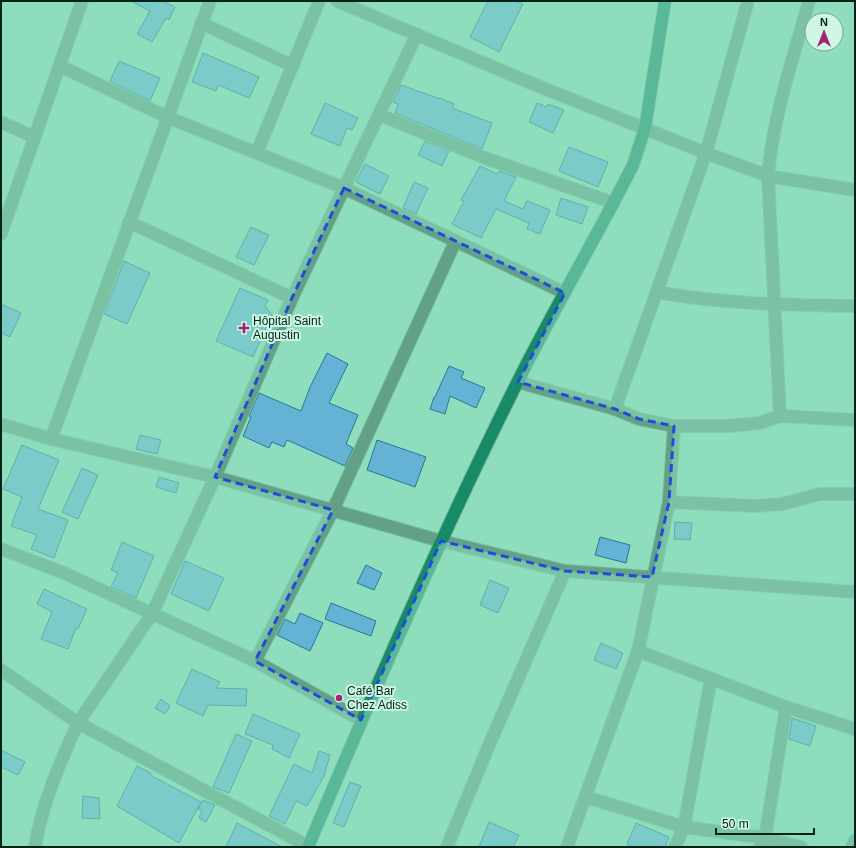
<svg xmlns="http://www.w3.org/2000/svg" width="856" height="848" font-family="Helvetica,sans-serif">
<style>
.building{fill:#64b3d4;stroke:#257998}
.lines{fill:none;stroke-linecap:round;stroke-linejoin:round}
.street-casing{stroke:#72b99d;stroke-width:14}
.secondary-casing{stroke:#72b99d;stroke-width:14}
.street{stroke:#64a088;stroke-width:12}
.secondary{stroke:#188a68;stroke-width:12}
.marked{fill:none;stroke:#1d4ed8;stroke-width:3;stroke-dasharray:8 5;stroke-linejoin:round}
.poi-dot{fill:#a32374;stroke:#cff5e5;stroke-width:1.5}
.labels{text-anchor:middle;dominant-baseline:central;stroke-width:4;stroke-linejoin:round;paint-order:stroke}
.poi-label{font-size:12px;fill:#012419;stroke:#cff5e5;text-anchor:start}
</style>
<rect width="100%" height="100%" fill="#8edebe"/>
<g class="building">
<polygon points="131,1 162,1 175,7 169,20 166,18 152,42 137,34 150,11"/>
<polygon points="488,1 516,1 523,4 499,52 470,37"/>
<polygon points="203,53 259,77 249,98 218,85 216,91 192,82"/>
<polygon points="119,61 160,78 150,101 110,81"/>
<polygon points="401,85 440,99 440,98 454,104 452,108 492,123 482,149 395,113 398,104 393,102"/>
<polygon points="325,103 358,118 352,130 347,128 340,146 311,134"/>
<polygon points="537,103 547,107 548,104 564,110 553,133 529,122"/>
<polygon points="425,141 449,151 442,166 418,155"/>
<polygon points="569,147 608,162 598,187 559,171"/>
<polygon points="365,164 389,176 380,194 356,182"/>
<polygon points="480,166 497,174 499,171 516,177 504,201 523,209 527,201 550,210 540,234 527,229 529,223 496,209 481,238 452,224 464,201 461,200"/>
<polygon points="414,182 428,188 416,214 403,208"/>
<polygon points="561,198 588,207 582,224 556,215"/>
<polygon points="251,227 269,235 254,265 236,257"/>
<polygon points="124,261 150,273 127,324 104,314"/>
<polygon points="240,288 268,300 265,306 272,315 253,357 216,341"/>
<polygon points="1,304 21,313 10,337 1,333"/>
<polygon points="327,353 348,364 329,403 358,415 346,444 353,448 345,466 287,440 284,447 272,442 269,448 243,436 251,417 249,416 259,393 301,411 310,387"/>
<polygon points="449,366 464,372 461,378 485,388 476,408 450,396 445,414 430,409 434,397 435,397"/>
<polygon points="140,435 161,440 157,454 136,449"/>
<polygon points="377,440 426,457 415,487 367,470"/>
<polygon points="22,445 59,460 38,509 68,520 54,558 31,549 37,535 11,526 22,497 3,489"/>
<polygon points="82,468 98,475 78,519 62,512"/>
<polygon points="159,477 179,483 176,493 156,487"/>
<polygon points="675,522 692,523 690,540 674,539"/>
<polygon points="600,537 630,545 626,563 595,555"/>
<polygon points="122,542 154,556 136,598 111,587 118,573 111,570"/>
<polygon points="185,561 224,578 209,611 171,594"/>
<polygon points="366,565 382,573 374,590 357,583"/>
<polygon points="490,580 509,588 498,613 480,605"/>
<polygon points="44,589 87,609 78,629 76,628 68,649 41,639 52,612 37,604"/>
<polygon points="331,603 376,621 371,636 325,619"/>
<polygon points="300,613 323,623 310,651 277,635 285,619 295,624"/>
<polygon points="601,643 623,653 616,669 594,660"/>
<polygon points="192,669 220,682 216,688 247,689 246,706 208,705 203,716 176,703"/>
<polygon points="161,699 170,706 165,714 155,708"/>
<polygon points="253,714 300,734 289,758 272,749 273,745 245,734"/>
<polygon points="792,718 816,726 810,746 789,739"/>
<polygon points="236,734 252,741 229,793 213,787"/>
<polygon points="1,750 25,762 18,775 1,767"/>
<polygon points="319,751 330,755 324,776 307,806 296,801 285,824 269,816 294,764 312,773"/>
<polygon points="137,766 151,773 150,775 201,802 179,843 117,806"/>
<polygon points="350,782 361,786 344,827 333,823"/>
<polygon points="83,796 99,798 100,819 82,818"/>
<polygon points="203,800 215,805 206,822 199,818 202,811 198,809"/>
<polygon points="489,822 519,835 513,847 479,847"/>
<polygon points="237,823 282,847 226,847"/>
<polygon points="636,823 669,837 665,847 634,847 627,844"/>
</g>
<g class="lines">
<g class="street-casing">
<g id="street">
<polyline points="337,1 538,86 706,153 768,176 855,190"/>
<polyline points="201,23 293,66"/>
<polyline points="60,66 167,117 344,188 565,293"/>
<polyline points="380,115 485,158 614,203"/>
<polyline points="1,122 34,137"/>
<polyline points="257,152 319,1"/>
<polyline points="129,222 292,298"/>
<polyline points="1,234 82,1"/>
<path d="M 657,292 C 722,304 789,305 855,306"/>
<polyline points="518,382 615,409 639,419 674,426 728,426 759,423 780,416 855,420"/>
<polyline points="615,409 706,153 748,1"/>
<path d="M 780,416 L 768,176 C 773,116 793,59 809,1"/>
<polyline points="1,424 51,439 215,477 441,541 565,571 855,592"/>
<polyline points="51,439 210,1"/>
<polyline points="669,502 756,506 782,504 820,494 855,494"/>
<polyline points="1,549 64,573 255,661 361,720"/>
<polyline points="638,651 786,707 855,729"/>
<polyline points="255,661 333,510 455,242"/>
<polyline points="1,670 78,723 308,846"/>
<polyline points="586,797 684,827 765,838 801,847"/>
<path d="M 35,847 C 42,804 60,762 78,723 L 152,614 L 215,477 L 292,298 L 417,34"/>
<polyline points="447,847 489,745 565,571"/>
<polyline points="567,847 638,651 669,502 674,426"/>
<polyline points="675,847 684,827 711,678"/>
<polyline points="760,847 765,838 786,707"/>
<polyline points="852,847 855,840"/>
</g>
</g>
<g class="secondary-casing">
<path id="secondary" d="M 308,847 C 374,691 441,535 517,383 C 554,309 596,238 633,165 L 645,128 L 665,1"/>
</g>
<use href="#street" class="street"/>
<use href="#secondary" class="secondary"/>
</g>
<path d="M0 0H856V848H0ZM 344,188 L 565,293 L 518,382 L 615,409 L 639,419 L 674,426 L 669,502 L 652,577 L 565,571 L 441,541 L 361,720 L 255,661 L 333,510 L 215,477 L 292,298 Z" fill="#8edebe" fill-opacity=".55" fill-rule="evenodd"/>
<path class="marked" d="M 344,188 L 565,293 L 518,382 L 615,409 L 639,419 L 674,426 L 669,502 L 652,577 L 565,571 L 441,541 L 361,720 L 255,661 L 333,510 L 215,477 L 292,298 Z"/>
<g class="poi-dot">
<path d="M242 322h4v4h4v4h-4v4h-4v-4h-4v-4h4z"/>
<circle cx="339" cy="698" r="4"/>
</g>
<g class="labels">
<g class="poi-label">
<text x="253" y="321">Hôpital Saint<tspan x="253" dy="14">Augustin</tspan></text>
<text x="347" y="691">Café Bar<tspan x="347" dy="14">Chez Adiss</tspan></text>
</g>
</g>
<rect width="856" height="848" fill="none" stroke="#012419" stroke-width="4"/>
<g transform="translate(824 32)"><circle r="19" fill="#cff5e5" stroke="#7da193"/>
<path d="M0-3L7 15L0 10L-7 15Z" fill="#a32374"/>
<text y="-6" font-size="11" font-weight="bold" text-anchor="middle" fill="#012419">N</text>
</g>
<path d="M716 828v6h98v-6" fill="none" stroke="#012419" stroke-width="2"/>
<text x="722" y="828" font-size="12" fill="#012419" stroke="#cff5e5" stroke-width="3" paint-order="stroke">50 m</text>
</svg>
